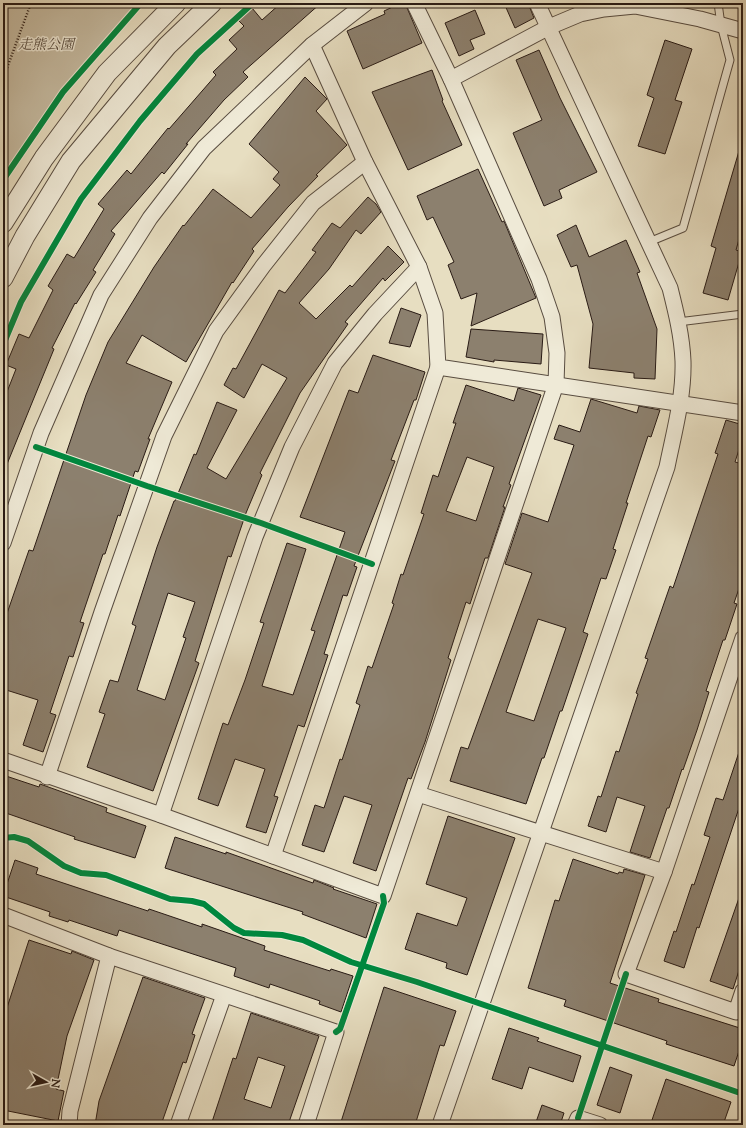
<svg xmlns="http://www.w3.org/2000/svg" width="746" height="1128" font-family="'Sorts Mill Goudy','Noto Serif JP',serif">
<style>
.green{fill:#c7bda4;stroke:#786c5c}
.building{fill:#8c806e;stroke:#291b15;fill-rule:evenodd}
.lines{fill:none;stroke-linecap:round;stroke-linejoin:round}
.service-casing{stroke:#584c40;stroke-width:9}
.minor-casing{stroke:#584c40;stroke-width:17}
.tertiary-casing{stroke:#584c40;stroke-width:21}
.path{stroke:#291b15;stroke-width:2.5;stroke-dasharray:1 2;stroke-linecap:butt}
.service{stroke:#efead7;stroke-width:7}
.minor{stroke:#efead7;stroke-width:15}
.tertiary{stroke:#efead7;stroke-width:19}
.cycleway-casing{stroke:#efead7;stroke-width:8}
.cycleway{stroke:#00873e;stroke-width:6}
.labels{text-anchor:middle;dominant-baseline:central;stroke-width:3;stroke-linejoin:round;paint-order:stroke}
.park-label{font-size:14px;font-style:italic;fill:#584c40;stroke:#efead7}
</style>
<rect width="100%" height="100%" fill="#e7dec1"/>
<filter id="stains"><feTurbulence type="fractalNoise" baseFrequency=".005" numOctaves="4"/><feColorMatrix values="0 0 0 0 .2 0 0 0 0 .09 0 0 0 0 .02 0 0 0 .5 -.17"/></filter>
<radialGradient id="worn" r=".72"><stop offset=".6" stop-color="#630" stop-opacity="0"/><stop offset="1" stop-color="#630" stop-opacity=".3"/></radialGradient>
<polygon class="green" points="3,3 141,3 63,92 3,180"/>
<g class="building">
<polygon points="281,3 321,3 243,72 248,77 224,100 186,144 188,144 164,174 162,172 111,231 115,234 93,270 96,272 76,304 75,303 52,348 54,349 36,393 3,474 3,402 16,369 6,365 19,334 29,338 53,290 48,286 67,254 74,258 104,209 98,204 127,170 131,174 168,128 169,129 216,75 213,72 237,49 229,40 244,26 238,20 252,8 262,20"/>
<polygon points="401,3 405,3 422,43 363,69 347,31 385,14 384,11"/>
<polygon points="504,3 528,3 534,18 515,28"/>
<polygon points="475,10 485,34 470,40 474,49 459,56 445,23"/>
<polygon points="665,40 692,49 675,100 682,102 665,154 638,146 654,98 647,95"/>
<polygon points="539,50 560,98 597,172 559,190 562,198 544,206 513,133 542,120 516,60"/>
<polygon points="432,70 443,100 442,101 462,145 408,170 372,92"/>
<polygon points="305,77 327,99 316,111 347,145 316,175 318,176 288,207 252,249 254,251 233,283 232,282 186,362 142,335 126,363 172,382 148,439 150,439 138,472 135,471 120,516 118,515 105,554 103,554 80,622 84,623 73,657 69,656 50,713 56,715 43,752 23,745 38,700 3,689 3,625 29,550 33,551 86,395 108,342 154,267 183,225 184,226 213,189 251,218 280,185 273,179 279,172 249,144"/>
<polygon points="739,151 743,151 743,225 736,250 742,252 728,300 703,293 716,248 711,246"/>
<polygon points="478,169 502,222 504,221 536,298 471,326 477,293 461,299 448,265 454,262 433,217 427,220 417,196"/>
<path d="M 368,197 L 376,204 L 381,212 L 361,234 L 356,230 L 329,269 L 299,303 L 316,319 L 350,285 L 352,287 L 388,246 L 404,262 L 385,281 L 383,278 L 345,322 L 348,324 L 300,393 L 260,473 L 262,475 L 246,513 L 231,557 L 228,556 L 195,661 L 199,663 L 153,791 L 87,767 L 105,714 L 99,712 L 110,680 L 118,682 L 136,626 L 132,624 L 157,547 L 174,501 L 175,501 L 194,454 L 196,455 L 217,402 L 237,410 L 207,468 L 226,479 L 287,378 L 262,364 L 244,398 L 224,385 L 233,368 L 236,369 L 279,290 L 285,293 L 316,252 L 312,250 L 332,223 L 340,228 ZM 168,593 L 195,602 L 183,637 L 186,638 L 165,700 L 137,690 Z"/>
<polygon points="576,225 589,257 626,240 640,272 637,273 657,329 655,379 634,378 634,373 589,368 593,324 577,265 571,267 557,235"/>
<polygon points="401,308 421,315 410,347 389,343"/>
<polygon points="471,329 543,334 541,364 494,360 494,362 466,357"/>
<polygon points="373,355 425,372 416,400 414,400 391,460 395,461 354,566 357,567 347,596 343,595 324,654 328,655 304,727 298,725 274,796 278,797 266,833 246,827 265,769 235,759 218,806 198,799 223,723 228,725 245,680 264,623 260,622 287,543 306,549 262,686 293,695 315,631 311,630 345,532 300,517 349,390 358,393"/>
<path d="M 466,385 L 514,401 L 518,388 L 541,395 L 509,484 L 511,485 L 503,507 L 505,507 L 488,558 L 485,558 L 470,604 L 466,602 L 448,658 L 451,660 L 425,742 L 411,779 L 408,778 L 376,871 L 353,863 L 372,805 L 344,796 L 324,852 L 302,845 L 315,805 L 324,808 L 340,759 L 342,760 L 360,705 L 356,703 L 368,666 L 372,668 L 394,604 L 392,603 L 401,574 L 403,575 L 424,514 L 421,513 L 433,475 L 438,477 L 456,423 L 453,423 ZM 467,457 L 494,467 L 476,521 L 446,511 Z"/>
<path d="M 591,399 L 637,413 L 639,406 L 660,410 L 651,437 L 648,436 L 626,503 L 628,503 L 613,549 L 616,550 L 606,579 L 601,578 L 583,632 L 588,634 L 562,711 L 560,711 L 544,758 L 542,758 L 526,804 L 450,781 L 461,747 L 468,749 L 532,573 L 505,564 L 522,513 L 548,522 L 574,445 L 554,439 L 559,425 L 580,432 ZM 538,619 L 566,628 L 534,721 L 506,712 Z"/>
<polygon points="726,420 743,425 743,437 735,462 743,464 743,577 734,603 737,604 725,640 723,640 706,691 709,692 697,730 683,770 682,769 669,808 667,808 650,858 630,852 645,806 617,797 606,832 588,826 598,796 601,797 616,751 619,752 638,694 636,693 648,659 645,658 670,586 673,588 718,454 715,453"/>
<polygon points="740,749 743,750 743,796 699,928 697,927 684,968 664,961 674,931 676,932 692,884 694,885 710,837 704,835 716,798 723,800"/>
<polygon points="3,775 39,787 40,784 107,808 106,812 146,826 135,858 74,839 75,837 3,812"/>
<polygon points="448,816 515,838 467,975 446,968 447,963 405,949 417,913 457,926 467,898 426,884"/>
<polygon points="175,837 226,854 226,852 313,883 314,880 334,888 333,889 377,904 366,938 302,914 303,912 165,868"/>
<polygon points="573,859 618,874 619,872 623,873 624,869 645,875 610,983 659,999 658,1002 743,1029 743,1039 734,1066 666,1044 667,1041 564,1006 566,1000 528,988 555,900 559,901"/>
<polygon points="15,860 38,868 36,874 148,911 149,909 202,927 202,924 265,946 264,950 330,971 331,969 353,976 341,1012 319,1004 320,1001 270,984 269,988 234,976 236,968 119,930 117,936 69,920 68,922 49,916 50,912 3,896"/>
<polygon points="740,895 743,895 743,958 733,989 710,981"/>
<polygon points="29,940 71,954 72,951 94,960 67,1036 56,1089 64,1091 58,1121 3,1110 3,1020"/>
<polygon points="143,977 205,998 192,1034 195,1035 186,1063 183,1062 161,1125 95,1125 99,1101"/>
<polygon points="384,987 456,1011 444,1046 440,1045 415,1125 340,1125"/>
<path d="M 251,1013 L 319,1036 L 288,1125 L 211,1125 L 233,1058 L 236,1059 ZM 258,1057 L 285,1066 L 271,1108 L 244,1099 Z"/>
<polygon points="509,1028 539,1038 537,1041 581,1056 573,1082 529,1067 522,1089 492,1079"/>
<polygon points="610,1067 632,1075 620,1113 597,1105"/>
<polygon points="666,1079 731,1102 723,1125 666,1125 652,1120"/>
<polygon points="542,1105 564,1113 560,1125 535,1125"/>
</g>
<g class="lines">
<g class="service-casing">
<g id="service">
<polyline points="649,242 683,228 730,60 721,25 718,3"/>
<polyline points="678,322 743,314"/>
</g>
</g>
<g class="minor-casing">
<g id="minor">
<polyline points="312,45 365,162 419,267 435,313 438,367 743,413"/>
<polyline points="451,79 549,27 580,14 604,9 635,6 700,19 743,31"/>
<polyline points="3,543 41,433 101,295 150,218 204,148 312,45 366,3"/>
<polyline points="743,638 664,872 626,974 736,1012 743,991"/>
<polyline points="3,760 161,815 383,896 556,384 557,353 552,317 539,279 451,79 414,3"/>
<polyline points="47,777 102,612 164,436 216,331 263,266 313,203 365,162"/>
<polyline points="418,794 664,872"/>
<polyline points="161,815 255,537 292,447 335,363 375,314 419,267"/>
<polyline points="273,856 438,367"/>
<polyline points="3,915 109,956 336,1032 306,1125"/>
<polyline points="69,1125 70,1111 109,956"/>
<polyline points="178,1125 224,995"/>
<path d="M 440,1125 L 667,467 C 674,432 684,397 683,361 C 682,336 676,312 670,288 L 537,3"/>
<polyline points="575,1125 578,1118 600,1125"/>
</g>
</g>
<g class="tertiary-casing">
<g id="tertiary">
<polyline points="3,223 44,158 107,73 176,3"/>
<polyline points="3,278 25,236 71,161 167,46 212,3"/>
</g>
</g>
<polyline class="path" points="3,79 31,3"/>
<use href="#service" class="service"/>
<use href="#minor" class="minor"/>
<use href="#tertiary" class="tertiary"/>
<g class="cycleway-casing">
<g id="cycleway">
<polyline points="3,180 63,92 141,3"/>
<polyline points="3,345 21,302 81,199 140,121 197,54 253,3"/>
<polyline points="36,447 147,486 261,523 372,564"/>
<polyline points="3,838 14,837 28,841 64,866 81,873 106,875 170,899 192,901 204,904 234,928 244,933 282,935 303,940 351,962 417,982 743,1094"/>
<polyline points="336,1032 340,1029 384,903 383,896"/>
<polyline points="578,1118 626,974"/>
</g>
</g>
<use href="#cycleway" class="cycleway"/>
</g>
<g class="labels">
<g class="park-label">
<text x="46" y="46">走熊公園</text>
</g>
</g>
<rect width="746" height="1128" fill="none" stroke="#e7dec1" stroke-width="16"/>
<rect x="4" y="4" width="738" height="1120" fill="none" stroke="#291b15" stroke-width="2"/>
<rect x="8" y="8" width="730" height="1112" fill="none" stroke="#291b15"/>
<g transform="translate(46 1082) rotate(98)" stroke="#efead7" stroke-width="3" paint-order="stroke">
<path d="M0-3L7 15L0 10L-7 15Z" fill="#291b15"/>
<text y="-6" font-size="11" font-weight="bold" text-anchor="middle" fill="#291b15">N</text>
</g>
<rect width="100%" height="100%" filter="url(#stains)"/>
<rect width="100%" height="100%" fill="url(#worn)"/>
</svg>
